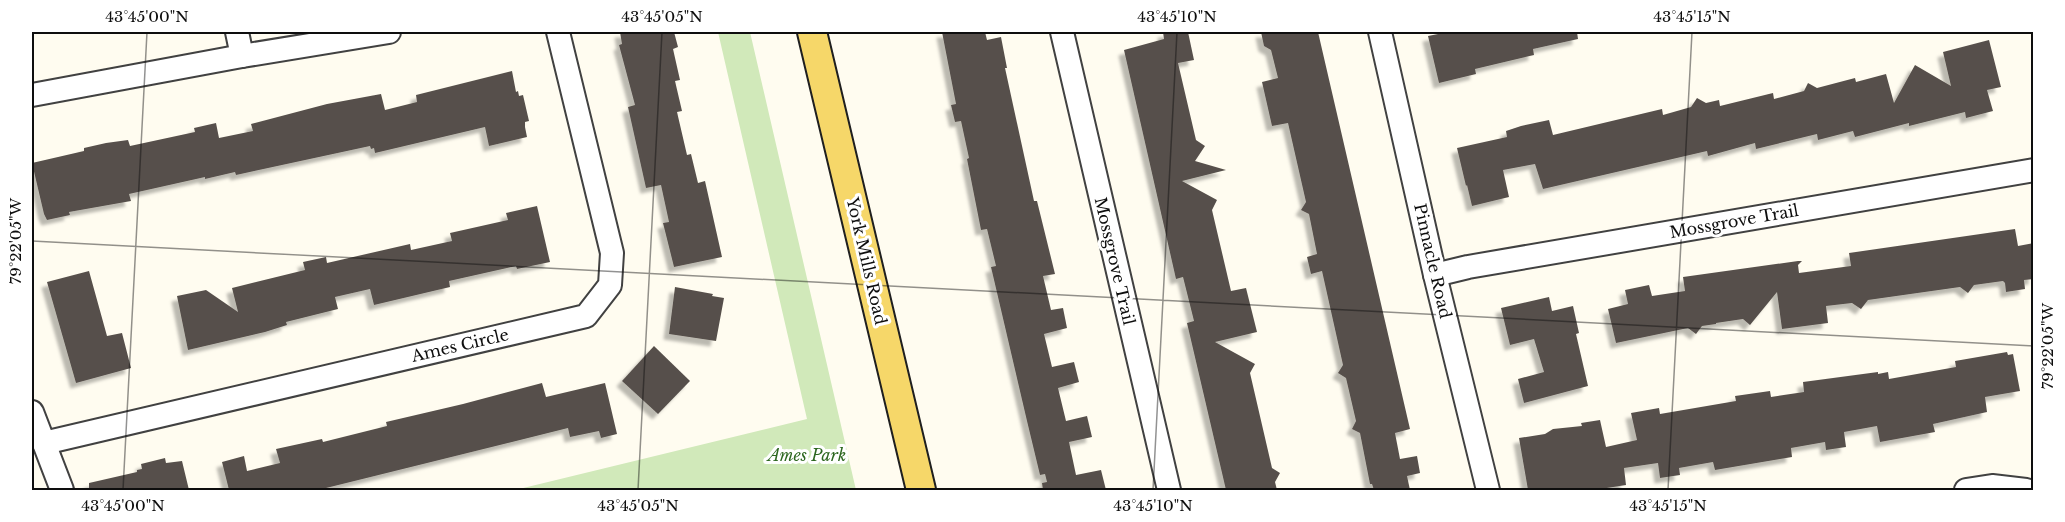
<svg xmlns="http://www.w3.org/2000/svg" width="2065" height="522" font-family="'Libre Baskerville',serif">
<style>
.green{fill:#d1e9ba}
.building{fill:#57504b;filter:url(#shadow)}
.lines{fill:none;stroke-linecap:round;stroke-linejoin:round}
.minor-casing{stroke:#414141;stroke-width:26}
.major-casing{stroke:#1f1f1f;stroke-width:32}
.minor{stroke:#fff;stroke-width:22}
.major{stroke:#f6d769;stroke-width:28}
.ticks{fill:none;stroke:#0e0e0e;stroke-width:1.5;stroke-opacity:0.45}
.labels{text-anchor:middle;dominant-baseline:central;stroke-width:6;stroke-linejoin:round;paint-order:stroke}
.street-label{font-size:16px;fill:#0e0e0e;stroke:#fff}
.park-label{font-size:16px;font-style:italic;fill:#2c661f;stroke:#fff}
.neatline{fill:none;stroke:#0e0e0e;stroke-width:2}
.ticks-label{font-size:15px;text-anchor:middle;fill:#0e0e0e}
</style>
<defs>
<filter id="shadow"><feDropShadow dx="-5.5" dy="5.5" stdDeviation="1.5" flood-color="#0004"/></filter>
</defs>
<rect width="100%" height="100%" fill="#fffcf0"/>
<polygon class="green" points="718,32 750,32 856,490 515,490 807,419"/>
<g class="building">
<polygon points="620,32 674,32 678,47 673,49 680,80 675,81 682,111 677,112 687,155 691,154 698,183 705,181 722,257 674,267 663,223 669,222 661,185 646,188 628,107 635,105 619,45 622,44"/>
<polygon points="942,32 985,32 987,40 1001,37 1007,68 1005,68 1034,201 1037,201 1055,274 1043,276 1051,310 1063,308 1067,328 1044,334 1052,367 1074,362 1079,382 1058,388 1066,421 1087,416 1092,437 1069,442 1076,475 1101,470 1106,490 1043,490 1042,483 1047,482 1045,474 1040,475 1027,421 991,267 996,266 987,229 981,230 967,159 969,158 961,121 955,122 951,105 956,104"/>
<polygon points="1163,32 1188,32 1194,60 1178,63 1196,140 1205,146 1195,161 1226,170 1182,181 1217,200 1212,210 1231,291 1246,288 1257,332 1215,342 1255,364 1250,373 1272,468 1280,473 1275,482 1277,490 1226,490 1187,323 1194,321 1183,277 1176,279 1124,50 1164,39"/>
<polygon points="1261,32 1318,32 1410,429 1395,433 1400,459 1417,456 1420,473 1407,476 1410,490 1374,490 1372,484 1370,484 1360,433 1352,429 1356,421 1346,378 1338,373 1343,365 1322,271 1311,274 1307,257 1317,254 1309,214 1301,210 1306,202 1288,123 1272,126 1262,82 1278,78 1271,50 1264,46"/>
<polygon points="1448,32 1577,32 1578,39 1533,49 1534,55 1475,69 1476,74 1439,83 1428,36"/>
<polygon points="1989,40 2001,87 1987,90 1993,111 1966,118 1965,112 1909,126 1909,123 1855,137 1853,131 1818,140 1817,134 1756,149 1755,143 1708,156 1707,151 1543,189 1535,164 1503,170 1509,197 1472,206 1467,185 1466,186 1457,148 1507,137 1506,131 1521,126 1549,120 1553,135 1662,109 1663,115 1691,107 1697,98 1706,103 1719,100 1720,106 1773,93 1774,99 1804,91 1808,83 1817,88 1855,78 1856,82 1886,74 1894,103 1915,65 1951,86 1943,52"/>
<polygon points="512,71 516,92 518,91 519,96 523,95 529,121 525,122 525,127 527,137 489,146 485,127 375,153 374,148 371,149 370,146 236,175 235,172 205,179 205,177 129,194 131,201 69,212 70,215 47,220 44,214 32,163 84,151 84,148 106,143 128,140 130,146 195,132 194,128 216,123 219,138 253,131 251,124 327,104 381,94 385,110 417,102 416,95"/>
<polygon points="537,206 550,262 517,269 516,266 449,281 450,287 374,305 370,289 335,297 338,309 286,322 287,325 265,332 188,350 177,296 206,290 238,312 232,288 305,270 303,262 326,257 327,263 410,244 411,250 452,241 450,233 508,220 506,213"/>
<polygon points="2015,229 2018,246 2034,243 2034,279 2024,280 2025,289 2006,292 2005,283 2003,281 1974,285 1968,293 1960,287 1868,300 1861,309 1852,303 1826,306 1828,323 1782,329 1777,292 1750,325 1743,319 1716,323 1716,324 1702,326 1696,334 1688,328 1616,343 1608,309 1628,304 1625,290 1649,285 1652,296 1685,291 1683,277 1798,261 1802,261 1798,265 1799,273 1851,266 1849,253"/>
<polygon points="89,271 107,336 122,333 131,368 76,383 47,282"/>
<polygon points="675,287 713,294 712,296 724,298 716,341 669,334"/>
<polygon points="1549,297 1552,311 1573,306 1579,333 1576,334 1588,386 1524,403 1518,379 1544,372 1534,339 1510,345 1501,308"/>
<polygon points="654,346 690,381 658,414 622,381"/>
<polygon points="2007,352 2008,355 2013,354 2020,391 1985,397 1987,412 1933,424 1935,432 1880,442 1877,426 1844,432 1846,447 1826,450 1825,442 1791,448 1792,457 1715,470 1713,462 1679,468 1680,475 1660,478 1658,463 1624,468 1626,485 1594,490 1528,490 1519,438 1545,434 1553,429 1582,426 1581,423 1600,420 1606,447 1637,440 1631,413 1659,408 1660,414 1736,401 1735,396 1770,391 1771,397 1804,392 1803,382 1878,372 1878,374 1888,372 1889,379 1956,367 1955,361"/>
<polygon points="542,383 546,397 605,383 617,434 601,438 599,431 570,437 568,428 318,490 229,490 222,462 244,456 247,471 280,463 276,449 322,439 323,442 387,426 386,422 463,404"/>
<polygon points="165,458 166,463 182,461 189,490 89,490 89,483 137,472 137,470 142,469 141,464"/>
</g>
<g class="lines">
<g class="minor-casing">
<g id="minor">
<polyline points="237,32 242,56"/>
<polyline points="1062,32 1169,490"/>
<polyline points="1380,32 1435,275 1488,490"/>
<polyline points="32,95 242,56 389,32"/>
<polyline points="1435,275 1468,267 2034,170"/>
<polyline points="32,412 62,490"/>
<polyline points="44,443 586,316 610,285 612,253 558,32"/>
<polyline points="1966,490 1992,486 2026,490"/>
</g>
</g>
<g class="major-casing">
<polyline id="major" points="812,32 921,490"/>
</g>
<use href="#minor" class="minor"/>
<use href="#major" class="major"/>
</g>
<path class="ticks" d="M 32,241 L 2034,346M 123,490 L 147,32M 638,490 L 662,32M 1153,490 L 1177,32M 1668,490 L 1692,32"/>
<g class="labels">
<g class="street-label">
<text transform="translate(1734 221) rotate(-10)">Mossgrove Trail</text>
<text transform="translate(867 261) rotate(77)">York Mills Road</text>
<text transform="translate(1115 261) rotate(77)">Mossgrove Trail</text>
<text transform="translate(1433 261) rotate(77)">Pinnacle Road</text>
<text transform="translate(460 345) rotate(-13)">Ames Circle</text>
</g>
<g class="park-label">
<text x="807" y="455">Ames Park</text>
</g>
</g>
<rect width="2065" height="522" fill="none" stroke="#ffffff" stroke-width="66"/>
<rect x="33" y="33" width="1999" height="456" class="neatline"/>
<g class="ticks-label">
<text x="147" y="22">43°45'00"N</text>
<text x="662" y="22">43°45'05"N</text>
<text x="1177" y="22">43°45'10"N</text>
<text x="1692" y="22">43°45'15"N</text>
<text transform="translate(16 241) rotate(-90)" y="5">79°22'05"W</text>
<text transform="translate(2048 346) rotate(-90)" y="5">79°22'05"W</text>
<text x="123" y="511">43°45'00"N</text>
<text x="638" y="511">43°45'05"N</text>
<text x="1153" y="511">43°45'10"N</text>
<text x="1668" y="511">43°45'15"N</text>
</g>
</svg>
